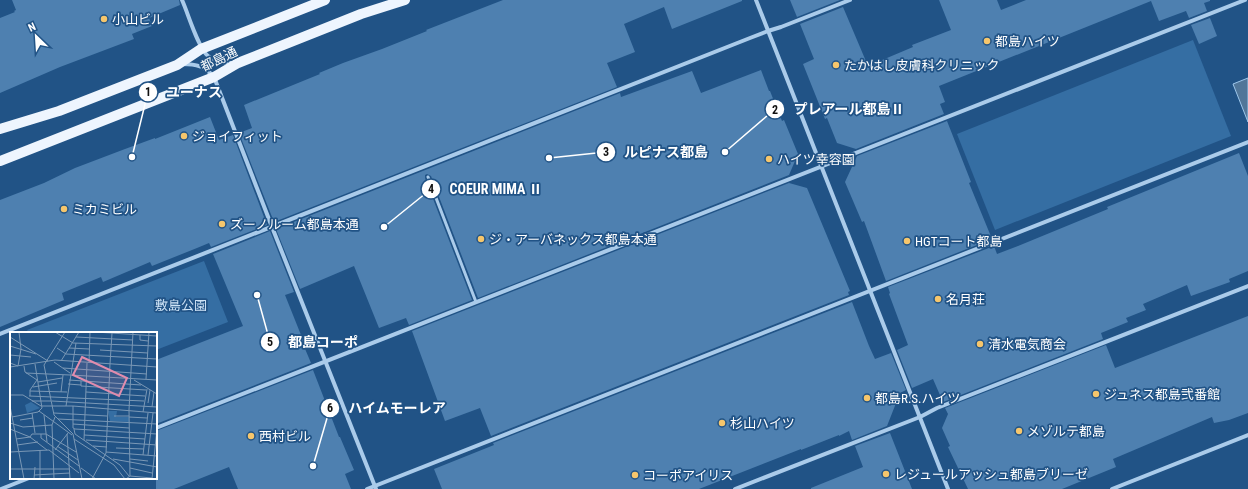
<svg xmlns="http://www.w3.org/2000/svg" width="1248" height="489" font-family="'Roboto Condensed','Noto Sans JP',sans-serif">
<style>
.green{fill:#356ea3}
.water{fill:#517699;stroke:#9ec7eb}
.building{fill:#4e80b0}
.lines{fill:none;stroke-linecap:round;stroke-linejoin:round}
.service{stroke:#aacbea;stroke-width:3}
.minor{stroke:#aacbea;stroke-width:4}
.primary{stroke:#eef5fe;stroke-width:10}
.poi-dot{fill:#f6c66c;stroke:#215386;stroke-width:1.5}
.labels{text-anchor:middle;dominant-baseline:central;stroke-width:3.5;stroke-linejoin:round;paint-order:stroke}
.poi-label{font-size:13px;fill:#fff;stroke:#215386;text-anchor:start}
.street-label{font-size:13px;fill:#fff;stroke:#215386}
.park-label{font-size:13px;fill:#cfe4f7;stroke:#215386}
.inset-road{fill:none;stroke:#7a98b6;stroke-width:1}
.view{fill:#e08cad;fill-opacity:0.15;stroke:#e08cad;stroke-width:2}
.inset-edge{fill:none;stroke:#fff;stroke-width:2}
.leader{fill:none;stroke:#fff;stroke-width:1.5}
.callout-dot{fill:#fff;stroke:#215386;stroke-width:1.5}
.mark-label{font-size:12px;text-anchor:middle;font-weight:bold;fill:#111}
.callout-label{font-size:14px;text-anchor:middle;font-weight:bold;fill:#fff;stroke:#215386;stroke-width:3.5;stroke-linejoin:round;paint-order:stroke}
</style>
<rect width="100%" height="100%" fill="#215386"/>
<g class="green">
<polygon points="1193,40 1231,136 995,230 957,134"/>
<polygon points="204,261 228,322 156,350 156,333 29,333 27,330"/>
</g>
<polygon class="water" points="1248,78 1248,122 1233,84"/>
<g class="building">
<polygon points="12,0 179,0 180,5 149,18 152,26 132,34 134,39 60,67 0,93 0,18 15,12 14,11 16,10"/>
<polygon points="503,0 742,0 742,1 672,29 664,7 624,24 635,52 607,63 617,87 274,222 239,133 252,128 244,105 320,74 319,73 343,63 382,49 427,31 426,30"/>
<polygon points="790,0 840,0 797,17"/>
<polygon points="939,0 997,0 1001,10 1026,0 1210,0 1210,1 1204,3 1207,11 1189,18 1186,11 1159,21 1151,1 939,86 945,102 940,104 944,114 856,149 837,143 827,118 825,119 803,64 814,59 800,24 843,7 868,66 913,47 912,45 951,30"/>
<polygon points="1210,18 1217,36 1199,44 1191,25"/>
<polygon points="761,70 769,91 770,91 782,121 784,120 798,154 789,175 478,298 431,176 427,174 425,175 425,178 472,300 409,325 406,318 379,328 354,266 300,289 276,229 620,93 621,97 692,71 701,93"/>
<polygon points="210,117 219,140 233,135 267,225 211,247 209,243 197,248 152,266 150,262 103,282 101,277 62,293 64,300 0,327 0,200 44,183 75,168 125,149 155,138 155,139"/>
<polygon points="947,121 971,182 969,183 992,239 886,281 864,221 862,222 845,182 857,156"/>
<polygon points="1239,153 1248,176 1248,271 1229,279 1230,282 1191,296 1187,285 1143,304 1146,310 1126,318 1128,322 1101,333 1103,339 943,402 933,379 912,388 897,350 908,345 889,294 890,293 888,287 994,246 997,254 1018,246 1108,209 1107,207"/>
<polygon points="789,183 807,188 850,291 848,292 849,295 491,436 480,408 445,421 412,331"/>
<polygon points="270,231 294,292 285,295 305,345 303,344 311,363 156,424 156,360 243,326 213,254"/>
<polygon points="852,302 869,346 875,359 891,353 906,390 900,393 887,426 852,440 849,431 839,436 839,435 801,450 801,449 699,489 442,489 434,469 494,445 493,443"/>
<polygon points="1248,316 1248,413 1229,420 1214,423 1212,417 1113,459 1116,467 1062,489 968,489 948,447 950,446 942,428 948,414 945,408 1106,345 1115,368"/>
<polygon points="313,370 339,437 340,437 354,470 345,474 351,489 238,489 229,467 174,489 156,489 156,431"/>
<polygon points="890,433 912,489 811,489 811,488 863,467 855,446"/>
</g>
<g class="lines">
<polyline class="service" points="428,177 476,302"/>
<g class="minor">
<path d="M 182,0 C 188,13 198,48 208,56 C 214,61 224,63 231,63"/>
<polyline points="756,0 948,489"/>
<path d="M 182,64 C 197,64 204,66 214,77 L 272,227 L 376,489"/>
<polyline points="0,334 750,38 768,31 781,27 850,0"/>
<polyline points="156,428 1245,0"/>
<polyline points="1,489 29,478"/>
<polyline points="367,489 1248,142"/>
<polyline points="735,489 920,417 937,408 1248,286"/>
<polyline points="1112,489 1248,435"/>
</g>
<g class="primary">
<polyline points="0,129 59,111 177,65 201,49 325,0"/>
<polyline points="0,161 214,77 238,63 361,14 405,0"/>
</g>
</g>
<g class="poi-dot">
<circle cx="104" cy="19" r="4"/>
<circle cx="987" cy="41" r="4"/>
<circle cx="836" cy="65" r="4"/>
<circle cx="184" cy="136" r="4"/>
<circle cx="769" cy="159" r="4"/>
<circle cx="64" cy="209" r="4"/>
<circle cx="222" cy="224" r="4"/>
<circle cx="481" cy="239" r="4"/>
<circle cx="907" cy="241" r="4"/>
<circle cx="938" cy="299" r="4"/>
<circle cx="980" cy="344" r="4"/>
<circle cx="1096" cy="394" r="4"/>
<circle cx="867" cy="398" r="4"/>
<circle cx="722" cy="423" r="4"/>
<circle cx="1019" cy="431" r="4"/>
<circle cx="251" cy="436" r="4"/>
<circle cx="886" cy="474" r="4"/>
<circle cx="635" cy="475" r="4"/>
</g>
<g class="labels">
<g class="poi-label">
<text x="112" y="19">小山ビル</text>
<text x="995" y="41">都島ハイツ</text>
<text x="844" y="65">たかはし皮膚科クリニック</text>
<text x="192" y="136">ジョイフィット</text>
<text x="777" y="159">ハイツ幸容園</text>
<text x="72" y="209">ミカミビル</text>
<text x="230" y="224">ズーノルーム都島本通</text>
<text x="489" y="239">ジ・アーバネックス都島本通</text>
<text x="915" y="241">HGTコート都島</text>
<text x="946" y="299">名月荘</text>
<text x="988" y="344">清水電気商会</text>
<text x="1104" y="394">ジュネス都島弐番館</text>
<text x="875" y="398">都島R.S.ハイツ</text>
<text x="730" y="423">杉山ハイツ</text>
<text x="1027" y="431">メゾルテ都島</text>
<text x="259" y="436">西村ビル</text>
<text x="894" y="474">レジュールアッシュ都島ブリーゼ</text>
<text x="643" y="475">コーポアイリス</text>
</g>
<g class="street-label">
<text transform="translate(219 59) rotate(-26)">都島通</text>
</g>
<g class="park-label">
<text x="181" y="305">敷島公園</text>
</g>
</g>
<g transform="translate(10 332)">
<rect width="147" height="147" fill="#215386"/>
<path d="M 21,70 L 30,76 L 17,81 L 15,73 ZM 98,79 L 107,79 L 106,85 L 119,85 L 119,90 L 100,89 Z" fill="#356ea3"/>
<path class="inset-road" d="M 45,0 L 63,11 L 147,14M 55,0 L 34,33 L 44,83 L 63,102 L 72,147M 85,0 L 147,4M 130,3 L 130,8 L 138,9M 0,5 L 38,29M 66,5 L 123,8M 0,14 L 26,22M 47,16 L 56,22 L 147,27M 59,16 L 79,17M 90,18 L 138,21M 0,23 L 21,25M 51,29 L 69,0M 44,30 L 60,41M 0,31 L 8,34 L 11,17 L 9,0M 79,31 L 80,0M 100,32 L 102,1M 14,34 L 15,40 L 27,48 L 20,58 L 20,64M 0,35 L 45,28 L 147,35M 53,36 L 137,42M 16,41 L 60,43M 60,43 L 147,48M 136,47 L 139,0M 59,48 L 131,53M 124,48 L 147,62M 71,49 L 71,54 L 136,58M 28,50 L 52,46M 58,52 L 71,53M 23,55 L 47,51M 20,59 L 57,60M 51,60 L 53,43M 76,60 L 135,64M 0,63 L 13,63 L 31,74 L 63,74 L 147,81M 19,64 L 134,69M 22,69 L 41,69M 42,69 L 147,75M 138,71 L 140,58M 0,74 L 14,147M 56,74 L 66,11M 63,74 L 63,96 L 65,97 L 147,102M 142,75 L 144,60M 29,79 L 62,103M 133,80 L 137,57M 22,81 L 25,101M 44,81 L 97,84M 34,83 L 37,110M 104,84 L 119,84M 2,85 L 28,80 L 32,76 L 25,32M 119,85 L 137,86M 48,87 L 147,92M 10,88 L 23,86M 0,91 L 13,95 L 42,93M 63,92 L 119,96M 0,97 L 20,105 L 37,118M 64,97 L 65,102 L 110,133 L 119,144M 31,102 L 31,106 L 69,134M 57,102 L 60,147M 74,103 L 135,107M 6,107 L 20,105 L 22,102 L 36,102 L 66,120M 64,107 L 104,133 L 115,147M 74,108 L 77,31M 76,108 L 147,113M 7,113 L 28,110M 47,114 L 68,128M 83,114 L 97,115M 106,116 L 134,117M 45,118 L 58,101M 30,119 L 30,147M 0,120 L 39,118 L 69,141M 96,120 L 147,124M 133,123 L 138,81M 138,123 L 143,81M 103,127 L 120,130M 120,127 L 138,129M 120,130 L 147,135M 71,136 L 86,147M 120,136 L 142,141M 0,137 L 60,137M 24,143 L 60,141M 120,144 L 119,78 L 123,0M 24,147 L 25,135M 44,147 L 42,93 L 45,85M 82,147 L 96,121 L 100,32M 116,147 L 120,144 L 142,146M 142,147 L 147,96"/>
<path class="view" d="M 72,25 L 117,46 L 109,64 L 63,43 Z"/>
<rect width="147" height="147" class="inset-edge"/>
</g>
<path class="leader" d="M132 157L148 92M725 152L775 109M549 158L606 152M384 227L431 189M257 295L270 342M313 466L330 408"/>
<g class="callout-dot">
<circle cx="132" cy="157" r="4"/>
<circle cx="725" cy="152" r="4"/>
<circle cx="549" cy="158" r="4"/>
<circle cx="384" cy="227" r="4"/>
<circle cx="257" cy="295" r="4"/>
<circle cx="313" cy="466" r="4"/>
<circle cx="148" cy="92" r="10"/>
<circle cx="775" cy="109" r="10"/>
<circle cx="606" cy="152" r="10"/>
<circle cx="431" cy="189" r="10"/>
<circle cx="270" cy="342" r="10"/>
<circle cx="330" cy="408" r="10"/>
</g>
<g class="mark-label">
<text x="148" y="96">1</text>
<text x="775" y="114">2</text>
<text x="606" y="156">3</text>
<text x="431" y="193">4</text>
<text x="270" y="346">5</text>
<text x="330" y="412">6</text>
</g>
<g class="callout-label">
<text x="194" y="97">ユーナス</text>
<text x="849" y="114">プレアール都島Ⅱ</text>
<text x="666" y="157">ルピナス都島</text>
<text x="496" y="194">COEUR MIMA Ⅱ</text>
<text x="323" y="347">都島コーポ</text>
<text x="397" y="413">ハイムモーレア</text>
</g>
<g transform="translate(36 36) rotate(335)" stroke="#215386" stroke-width="3" paint-order="stroke">
<path d="M0-3L7 15L0 10L-7 15Z" fill="#ffffff"/>
<text y="-6" font-size="11" font-weight="bold" text-anchor="middle" fill="#ffffff">N</text>
</g>
</svg>
